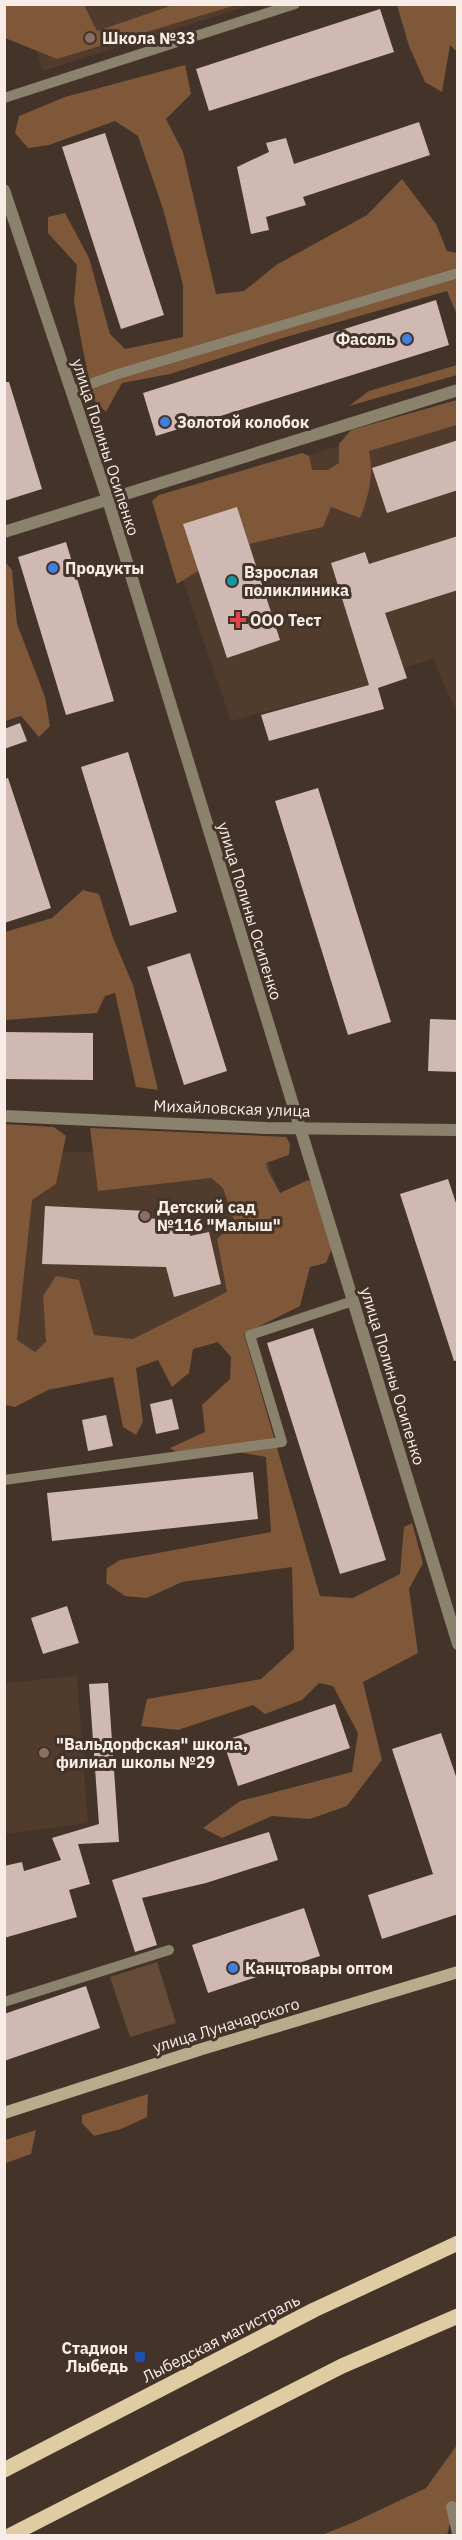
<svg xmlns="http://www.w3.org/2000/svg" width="462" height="2540" font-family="'IBM Plex Sans',sans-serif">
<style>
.built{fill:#503b2c}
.green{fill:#654b38}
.forest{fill:#7f5739}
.building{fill:#d0b9b3}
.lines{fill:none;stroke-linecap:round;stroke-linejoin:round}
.lane{stroke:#8b826e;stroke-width:10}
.street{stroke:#8b826e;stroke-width:12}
.secondary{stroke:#baab8c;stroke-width:12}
.primary{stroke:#dfcca2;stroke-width:15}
.education-dot{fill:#8d6e63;stroke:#433329;stroke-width:2}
.shop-dot{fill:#3f7fe0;stroke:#433329;stroke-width:2}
.culture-dot{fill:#0f9aa8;stroke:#433329;stroke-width:2}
.health-dot{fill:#e0444e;stroke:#433329;stroke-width:2}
.transit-dot{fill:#1a4fb4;stroke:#433329;stroke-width:2}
.labels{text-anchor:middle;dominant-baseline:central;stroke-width:6;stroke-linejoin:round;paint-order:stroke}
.poi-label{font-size:16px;font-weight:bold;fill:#f7ede6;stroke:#433329;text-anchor:start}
.street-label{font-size:16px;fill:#f7ede6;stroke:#433329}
</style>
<rect width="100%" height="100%" fill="#433329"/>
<g class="built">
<polygon points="22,4 251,5 43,71"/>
<polygon points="457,408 457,713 433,659 404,668 407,679 390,684 388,680 376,683 231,721 157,504"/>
<polygon points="265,1151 307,1279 5,1385 4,1152"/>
<polygon points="77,1676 88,1823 5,1834 5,1683"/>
</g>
<polygon class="green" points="157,1962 176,2023 130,2037 110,1977"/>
<g class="forest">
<polygon points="4,5 84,5 97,31 173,5 236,5 57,59 5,38"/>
<polygon points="397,5 457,5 457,52 450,45 442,92 425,82 409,46"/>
<polygon points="185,65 191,94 166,119 183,152 216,294 244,291 276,265 367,215 402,179 436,224 447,251 457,253 457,315 447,291 279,339 170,374 122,383 106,412 93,399 82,345 74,302 77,265 48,233 48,217 65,213 89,258 110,334 125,349 183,337 183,285 163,209 138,136 115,121 49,145 28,148 15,133 19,116 65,97"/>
<polygon points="457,365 457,375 349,406 369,391"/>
<path d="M 457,400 L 457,425 L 369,451 C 374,476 369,495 360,518 L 331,507 L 323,527 L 249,544 L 237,507 L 198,571 L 177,584 L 152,501 L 159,495 L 302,453 L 309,456 L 312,470 L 328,470 L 339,463 L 339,444 L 351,430 Z"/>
<polygon points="5,562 12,570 17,624 45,697 50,726 39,737 21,716 5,721"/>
<polygon points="83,890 99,894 113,938 133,985 158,1090 136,1087 115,993 105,996 97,1013 5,1020 5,932 52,918"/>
<polygon points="4,1124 54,1127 66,1136 56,1184 32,1200 17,1340 35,1352 46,1342 43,1296 56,1276 79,1280 94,1335 133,1339 227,1292 217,1239 235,1223 223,1188 211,1178 98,1191 90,1128 286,1137 290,1144 289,1155 266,1163 268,1171 280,1193 308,1180 314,1186 332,1248 326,1263 310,1267 300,1306 244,1334 320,1596 353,1598 400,1574 404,1527 412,1523 423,1563 409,1589 418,1653 363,1682 382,1760 347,1806 310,1819 272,1816 222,1838 203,1828 240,1801 352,1772 358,1733 333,1686 319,1683 302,1700 265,1714 253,1705 178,1730 141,1726 147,1699 261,1679 294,1649 292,1567 182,1582 147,1598 125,1596 106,1583 107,1568 120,1560 271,1532 266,1457 222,1449 187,1459 170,1448 205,1432 202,1405 230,1379 231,1357 218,1342 193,1349 189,1373 172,1387 158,1360 136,1368 143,1422 136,1435 123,1427 113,1377 48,1390 15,1407 5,1405"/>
<polygon points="148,2094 147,2117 121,2129 94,2136 82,2123 82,2115"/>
<polygon points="36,2130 31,2154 6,2163 5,2140"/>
<polygon points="457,2445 457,2497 447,2535 319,2536 352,2523 426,2488"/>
</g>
<g class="building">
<polygon points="380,9 394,52 209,111 196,69"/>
<polygon points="419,122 430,155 303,197 306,205 266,217 269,230 251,234 237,167 269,152 266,143 286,138 294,164"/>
<polygon points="105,133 164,315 121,329 62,147"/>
<polygon points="436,300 449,345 156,436 143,393"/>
<polygon points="4,382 9,382 42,489 4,501"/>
<polygon points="458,440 458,490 387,513 372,468"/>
<polygon points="237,507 280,640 227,658 183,524"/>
<polygon points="458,536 458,590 385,613 407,678 378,688 384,709 269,741 261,715 369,685 331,563 365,552 369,564"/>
<polygon points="66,542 114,701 66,715 18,557"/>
<polygon points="20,723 27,741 4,749 4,729"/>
<polygon points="128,752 177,912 130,926 81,767"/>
<polygon points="8,778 51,908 4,923 4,779"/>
<polygon points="318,788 391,1022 348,1035 275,801"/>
<polygon points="190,953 227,1071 184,1085 147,967"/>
<polygon points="430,1019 458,1020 458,1072 428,1071"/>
<polygon points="4,1032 93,1033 93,1080 4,1079"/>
<polygon points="448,1179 458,1209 458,1360 454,1361 400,1194"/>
<polygon points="45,1206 148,1211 149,1218 188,1223 190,1236 209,1232 221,1284 174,1297 166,1267 42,1264"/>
<polygon points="313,1328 386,1560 340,1574 267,1343"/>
<polygon points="172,1399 179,1429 156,1434 150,1404"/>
<polygon points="106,1415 113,1446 88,1451 82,1420"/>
<polygon points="253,1472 258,1519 52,1541 47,1493"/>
<polygon points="67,1606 79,1643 43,1654 31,1618"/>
<polygon points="108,1683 119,1842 78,1844 90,1884 69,1890 77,1917 4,1938 4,1866 22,1862 24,1871 61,1860 52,1838 99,1824 89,1684"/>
<polygon points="335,1704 350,1748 238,1786 223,1741"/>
<polygon points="441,1733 458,1782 458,1914 382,1939 368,1895 433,1874 392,1749"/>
<polygon points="269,1832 278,1860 206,1883 142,1898 157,1945 135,1952 112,1880"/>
<polygon points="304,1908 320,1956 208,1993 192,1945"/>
<polygon points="86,1986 100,2028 4,2061 4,2014"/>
</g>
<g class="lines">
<g class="lane">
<polyline points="4,98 295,4"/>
<polyline points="71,391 118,374 458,273"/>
<polyline points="4,1480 282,1442 250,1335 353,1301"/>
<polyline points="4,2002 169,1950"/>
</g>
<g class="street">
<polyline points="4,190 108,500 458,1644"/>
<polyline points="4,532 458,390"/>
<polyline points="4,1116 266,1128 458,1130"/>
<polyline points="452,2507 458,2533"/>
</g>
<polyline class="secondary" points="4,2113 202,2049 458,1972"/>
<g class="primary">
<polyline points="4,2470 314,2310 458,2243"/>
<polyline points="9,2536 342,2366 458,2316"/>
</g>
</g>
<g class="education-dot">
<circle cx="90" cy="38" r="6"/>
<circle cx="145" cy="1216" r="6"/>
<circle cx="44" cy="1753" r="6"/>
</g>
<g class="shop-dot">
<circle cx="407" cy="339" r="6"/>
<circle cx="165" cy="422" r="6"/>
<circle cx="53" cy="568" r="6"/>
<circle cx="233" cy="1968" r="6"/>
</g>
<circle class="culture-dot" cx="232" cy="581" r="6"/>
<path class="health-dot" d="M235 611h6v6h6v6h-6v6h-6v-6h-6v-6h6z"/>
<rect class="transit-dot" x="134" y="2351" width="12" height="12" rx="3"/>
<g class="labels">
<g class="poi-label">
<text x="102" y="38">Школа №33</text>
<text x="395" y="339" text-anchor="end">Фасоль</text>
<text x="177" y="422">Золотой колобок</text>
<text x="65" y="568">Продукты</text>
<text x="244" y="572">Взрослая<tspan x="244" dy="18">поликлиника</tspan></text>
<text x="250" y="620">ООО Тест</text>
<text x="157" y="1207">Детский сад<tspan x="157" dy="18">№116 "Малыш"</tspan></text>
<text x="56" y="1744">"Вальдорфская" школа,<tspan x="56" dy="18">филиал школы №29</tspan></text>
<text x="245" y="1968">Канцтовары оптом</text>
<text x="128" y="2348" text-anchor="end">Стадион<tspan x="128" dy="18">Лыбедь</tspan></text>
</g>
<g class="street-label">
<text transform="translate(106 447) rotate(72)">улица Полины Осипенко</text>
<text transform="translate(250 911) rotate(73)">улица Полины Осипенко</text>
<text transform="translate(232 1108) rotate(2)">Михайловская улица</text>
<text transform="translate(393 1376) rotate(73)">улица Полины Осипенко</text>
<text transform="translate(226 2025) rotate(-17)">улица Луначарского</text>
<text transform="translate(221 2338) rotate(-27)">Лыбедская магистраль</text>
</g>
</g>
<rect width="462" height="2540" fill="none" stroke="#f7ede6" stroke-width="12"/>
</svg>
